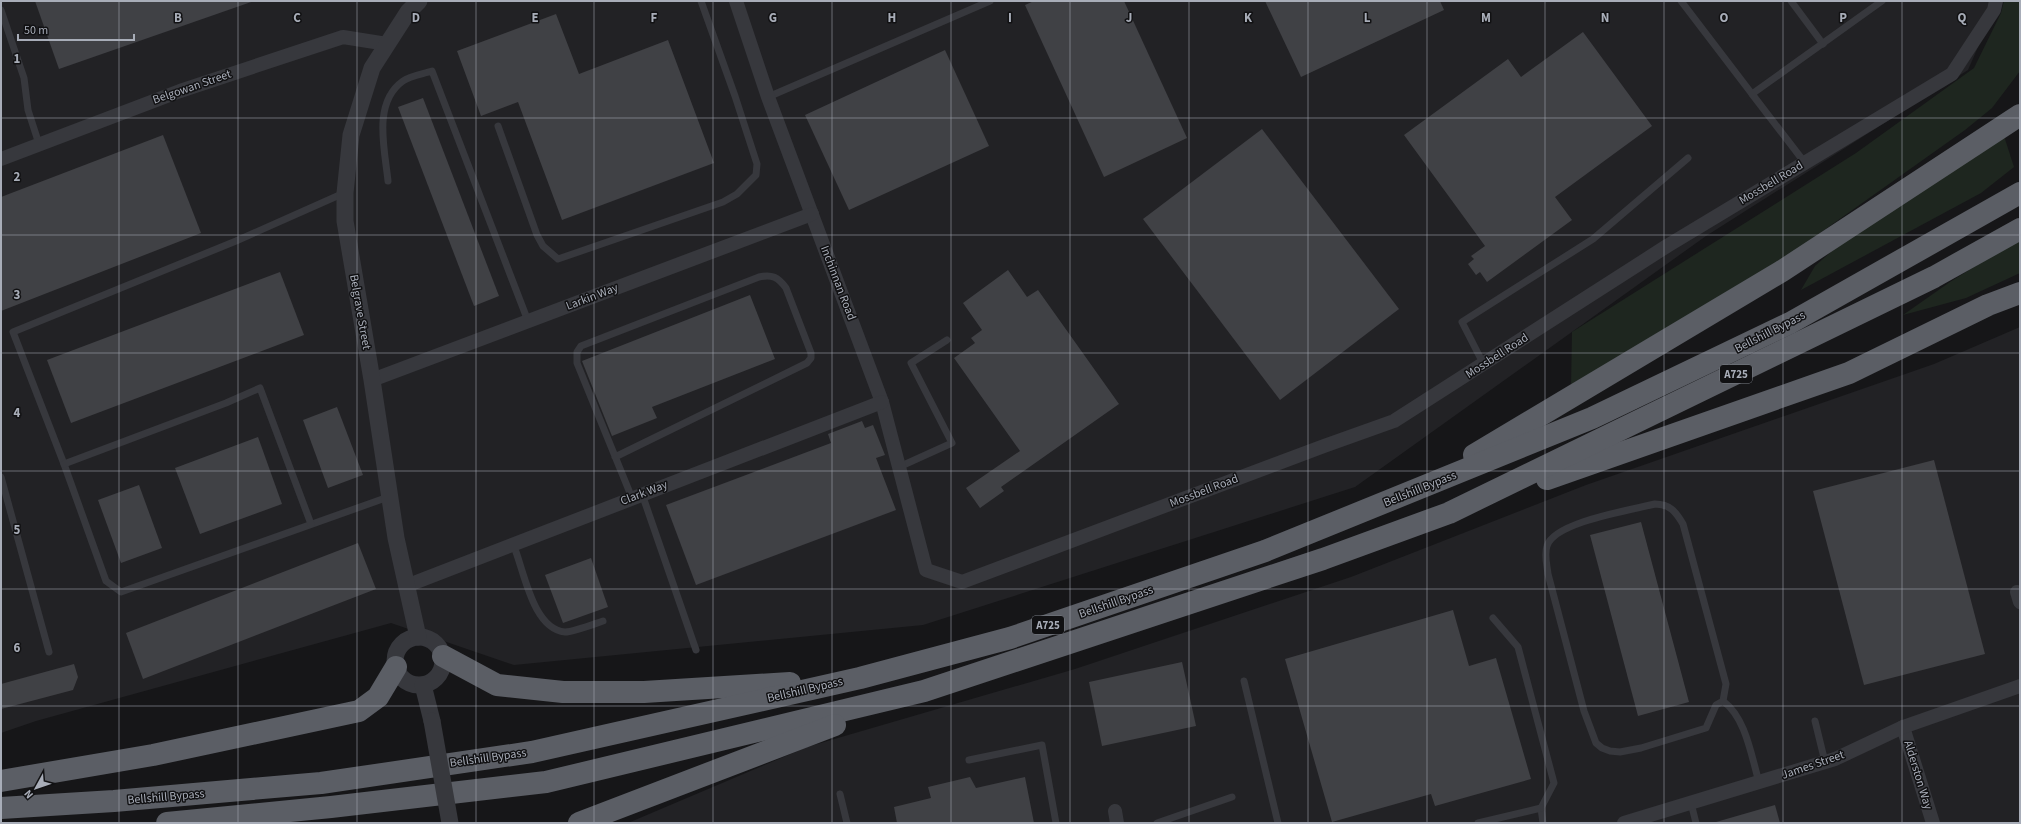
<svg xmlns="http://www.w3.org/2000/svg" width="2021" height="824" font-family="'Source Sans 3',sans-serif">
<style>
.built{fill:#222225}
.green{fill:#1e261f}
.building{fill:#404145}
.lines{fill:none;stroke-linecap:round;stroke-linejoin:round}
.service{stroke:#37383d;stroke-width:7}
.minor{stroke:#37383d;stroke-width:14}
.tertiary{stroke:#37383d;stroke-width:17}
.trunk{stroke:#5b5e65;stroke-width:22}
.tertiary-bridge{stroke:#37383d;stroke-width:17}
.grid{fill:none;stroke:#a8adb8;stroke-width:1;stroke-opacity:0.55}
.labels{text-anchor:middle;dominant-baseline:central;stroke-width:3;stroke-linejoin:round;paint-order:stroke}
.shield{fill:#111113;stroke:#7b7e86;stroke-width:1}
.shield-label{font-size:11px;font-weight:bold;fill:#a8adb8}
.street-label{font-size:12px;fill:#a8adb8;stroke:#111113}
.grid-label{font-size:13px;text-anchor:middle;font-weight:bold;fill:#a8adb8;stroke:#111113;stroke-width:3;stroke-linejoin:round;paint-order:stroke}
</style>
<rect width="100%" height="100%" fill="#161618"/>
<g class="built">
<polygon points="1,1 1998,1 1968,70 1706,236 1355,487 923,625 514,665 391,623 36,721 1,733"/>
<polygon points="2020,327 2020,823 628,823 807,747 1075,669 1351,577 1586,485 1934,364"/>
</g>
<g class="green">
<polygon points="2004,1 2020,1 2020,71 1992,108 1965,130 1782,260 1571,386 1572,332 1856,153 1974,68 2001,13"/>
<polygon points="2004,136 2014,167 1981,193 1801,290 1815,266 1849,236"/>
<polygon points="2020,238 2020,273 1966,298 1903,315 1950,282"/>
</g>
<g class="building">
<polygon points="35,1 254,1 59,69"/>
<polygon points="1034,1 1124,1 1187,138 1104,177 1025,5"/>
<polygon points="1265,1 1440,1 1444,10 1301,77"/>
<polygon points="556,14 579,74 668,40 714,163 562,220 518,102 481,116 457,51"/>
<polygon points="1583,32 1652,126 1555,197 1572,220 1487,282 1480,272 1476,275 1468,264 1474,259 1471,256 1485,246 1404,135 1508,59 1521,77"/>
<polygon points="945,50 989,146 849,210 805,115"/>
<polygon points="423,98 499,296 474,306 398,107"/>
<polygon points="1262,129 1399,309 1280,400 1143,219"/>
<polygon points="163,135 201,233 1,311 1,197"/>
<polygon points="1008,270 1027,297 1038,290 1119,404 1001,487 1004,491 980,508 966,488 1020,451 954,358 975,343 971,338 982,330 963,303"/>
<polygon points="280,272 304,335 71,423 47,360"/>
<polygon points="750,295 775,359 652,407 657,418 612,436 582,361"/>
<polygon points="337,407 363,475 328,488 303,420"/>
<polygon points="862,421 865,428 873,425 885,455 876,458 896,510 696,585 666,505 831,443 828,434"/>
<polygon points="258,437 282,504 200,534 175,468"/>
<polygon points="1934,460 1985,654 1864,685 1813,491"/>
<polygon points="139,485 162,548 121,563 98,500"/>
<polygon points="1641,522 1689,702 1638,716 1590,535"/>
<polygon points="358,543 376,589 143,679 126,633"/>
<polygon points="591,558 608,607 563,623 545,575"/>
<polygon points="1453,610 1469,666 1496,658 1531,779 1435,806 1431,794 1332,822 1285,659"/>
<polygon points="1182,662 1196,726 1102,746 1089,682"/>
<polygon points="74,664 78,677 73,690 1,709 1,684"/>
<polygon points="970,777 976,788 1025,777 1034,823 897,823 894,807 931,798 928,787"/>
<polygon points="1775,805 1780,823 1717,823 1716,822"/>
</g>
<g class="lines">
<g class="service">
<polyline points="1681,1 1752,94"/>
<polyline points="1791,1 1823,44"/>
<polyline points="1,10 24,78 28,110 39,144"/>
<polyline points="768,97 990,1"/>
<polyline points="498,126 537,235 543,246 558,259 723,202 737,194 756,175 757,164 735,96 701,1"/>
<polyline points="1805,163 1752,94 1882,1"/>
<path d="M 388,181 C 385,150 372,103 403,81 C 410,76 423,74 432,71 L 528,321"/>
<polyline points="344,193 236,241 13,332 64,464 106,581 121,592 391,496"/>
<polyline points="1484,365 1462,322 1593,239 1688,158"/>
<path d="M 615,457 L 807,363 L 811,358 L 811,353 L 786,288 C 778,277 772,274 759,277 L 581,346 L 577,352 L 577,363 L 632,498"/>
<polyline points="64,464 226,403 260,388 311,524"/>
<polyline points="899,467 952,443 911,363 947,340"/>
<polyline points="1,477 49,652"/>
<polyline points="642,494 696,650"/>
<path d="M 1655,504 C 1670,504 1676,512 1683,524 L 1726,684 L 1723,701 L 1716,705 L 1706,728 L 1641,748 L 1620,752 L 1610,751 L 1602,748 L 1596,743 L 1584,711 L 1548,574 C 1547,565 1544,555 1547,546 C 1554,522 1631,510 1655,504 Z"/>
<path d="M 513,544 C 524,569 532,629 565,632 C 574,632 594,624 603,621"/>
<polyline points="1493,618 1518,647 1554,783 1541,808 1543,823"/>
<polyline points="1244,681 1278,823"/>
<path d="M 1723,701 C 1746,718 1751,755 1759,782"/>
<polyline points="1815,721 1825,762"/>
<polyline points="969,760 1042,745 1056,823"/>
<polyline points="840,794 847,823"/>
<polyline points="1691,803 1696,823"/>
<polyline points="1157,823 1232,797"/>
<polyline points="1478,823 1541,808"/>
</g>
<g class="minor">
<polyline points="736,1 768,97 882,402 926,570 962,582 1324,446 1394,421 1667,246 1952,74 1994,10 1996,1"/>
<polyline points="1,159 180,91 343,37 387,44"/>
<polyline points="372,380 812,214"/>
<polyline points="406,586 882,402"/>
<polyline points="2017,592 2020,602"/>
<polyline points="1903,727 1933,823"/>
<polyline points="1115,811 1117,823"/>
<polyline points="1624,823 1835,759 1903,727 2020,686"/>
</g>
<g class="tertiary">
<circle cx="419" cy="661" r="24"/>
<polyline points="418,637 396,538 372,380 345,221 345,193 351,135 372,68 408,12 419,1"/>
<polyline points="423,685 432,721"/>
</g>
<g class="trunk">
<polyline points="1474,455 1782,271 2020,115"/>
<polyline points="1547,479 1849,373 1988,305 2020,293"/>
<polyline points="443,656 497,685 563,692 644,692 790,683"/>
<polyline points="1,781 153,755 359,711 378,697 396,667"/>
<polyline points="1,808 114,801 321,783 532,752 860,678 1010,638 1265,551 1592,418 1790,323 2020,193"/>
<polyline points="167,823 331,807 546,782 924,691 1323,559 1449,513 1934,277 2020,229"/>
<polyline points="579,823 835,725"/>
</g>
<polyline class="tertiary-bridge" points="432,721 450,823"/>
</g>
<path class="grid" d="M 119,1 L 119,823M 238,1 L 238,823M 357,1 L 357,823M 476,1 L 476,823M 594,1 L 594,823M 713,1 L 713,823M 832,1 L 832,823M 951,1 L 951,823M 1070,1 L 1070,823M 1189,1 L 1189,823M 1308,1 L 1308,823M 1427,1 L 1427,823M 1545,1 L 1545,823M 1664,1 L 1664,823M 1783,1 L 1783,823M 1902,1 L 1902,823M 1,118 L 2020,118M 1,235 L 2020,235M 1,353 L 2020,353M 1,471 L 2020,471M 1,589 L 2020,589M 1,706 L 2020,706"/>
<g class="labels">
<g class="shield">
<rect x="1720" y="365" width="32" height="18" rx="3"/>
<rect x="1032" y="616" width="32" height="18" rx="3"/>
</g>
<g class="shield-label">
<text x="1736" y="374">A725</text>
<text x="1048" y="625">A725</text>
</g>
<g class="street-label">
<text transform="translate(192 87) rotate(-19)">Belgowan Street</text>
<text transform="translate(1771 183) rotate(-31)">Mossbell Road</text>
<text transform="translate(838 283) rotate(69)">Inchinnan Road</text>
<text transform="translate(592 297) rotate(-21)">Larkin Way</text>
<text transform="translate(360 312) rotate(80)">Belgrave Street</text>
<text transform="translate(1770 332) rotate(-27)">Bellshill Bypass</text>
<text transform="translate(1497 356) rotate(-33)">Mossbell Road</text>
<text transform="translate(1420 489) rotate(-22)">Bellshill Bypass</text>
<text transform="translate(1204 491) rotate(-21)">Mossbell Road</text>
<text transform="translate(644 493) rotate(-21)">Clark Way</text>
<text transform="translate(1116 602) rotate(-19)">Bellshill Bypass</text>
<text transform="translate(805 690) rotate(-13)">Bellshill Bypass</text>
<text transform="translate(488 758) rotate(-8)">Bellshill Bypass</text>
<text transform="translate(1813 765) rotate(-19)">James Street</text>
<text transform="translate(1918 775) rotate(73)">Alderston Way</text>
<text transform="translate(166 797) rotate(-5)">Bellshill Bypass</text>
</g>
</g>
<g class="grid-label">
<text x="178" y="22">B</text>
<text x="297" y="22">C</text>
<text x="416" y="22">D</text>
<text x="535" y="22">E</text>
<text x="654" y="22">F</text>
<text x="773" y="22">G</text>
<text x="892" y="22">H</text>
<text x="1010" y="22">I</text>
<text x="1129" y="22">J</text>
<text x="1248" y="22">K</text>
<text x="1367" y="22">L</text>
<text x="1486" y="22">M</text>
<text x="1605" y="22">N</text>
<text x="1724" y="22">O</text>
<text x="1843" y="22">P</text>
<text x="1962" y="22">Q</text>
<text x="17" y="63">1</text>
<text x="17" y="181">2</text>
<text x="17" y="299">3</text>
<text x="17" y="417">4</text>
<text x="17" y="534">5</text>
<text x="17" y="652">6</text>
</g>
<rect width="2021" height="824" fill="none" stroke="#a8adb8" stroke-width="4"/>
<g transform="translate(36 788) rotate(230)" stroke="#111113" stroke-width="3" paint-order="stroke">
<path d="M0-3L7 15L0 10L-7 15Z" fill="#a8adb8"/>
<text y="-6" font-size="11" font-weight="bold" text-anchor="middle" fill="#a8adb8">N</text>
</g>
<path d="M18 34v6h116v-6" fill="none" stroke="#a8adb8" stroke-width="2"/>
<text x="24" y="34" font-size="12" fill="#a8adb8" stroke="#111113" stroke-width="3" paint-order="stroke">50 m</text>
</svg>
